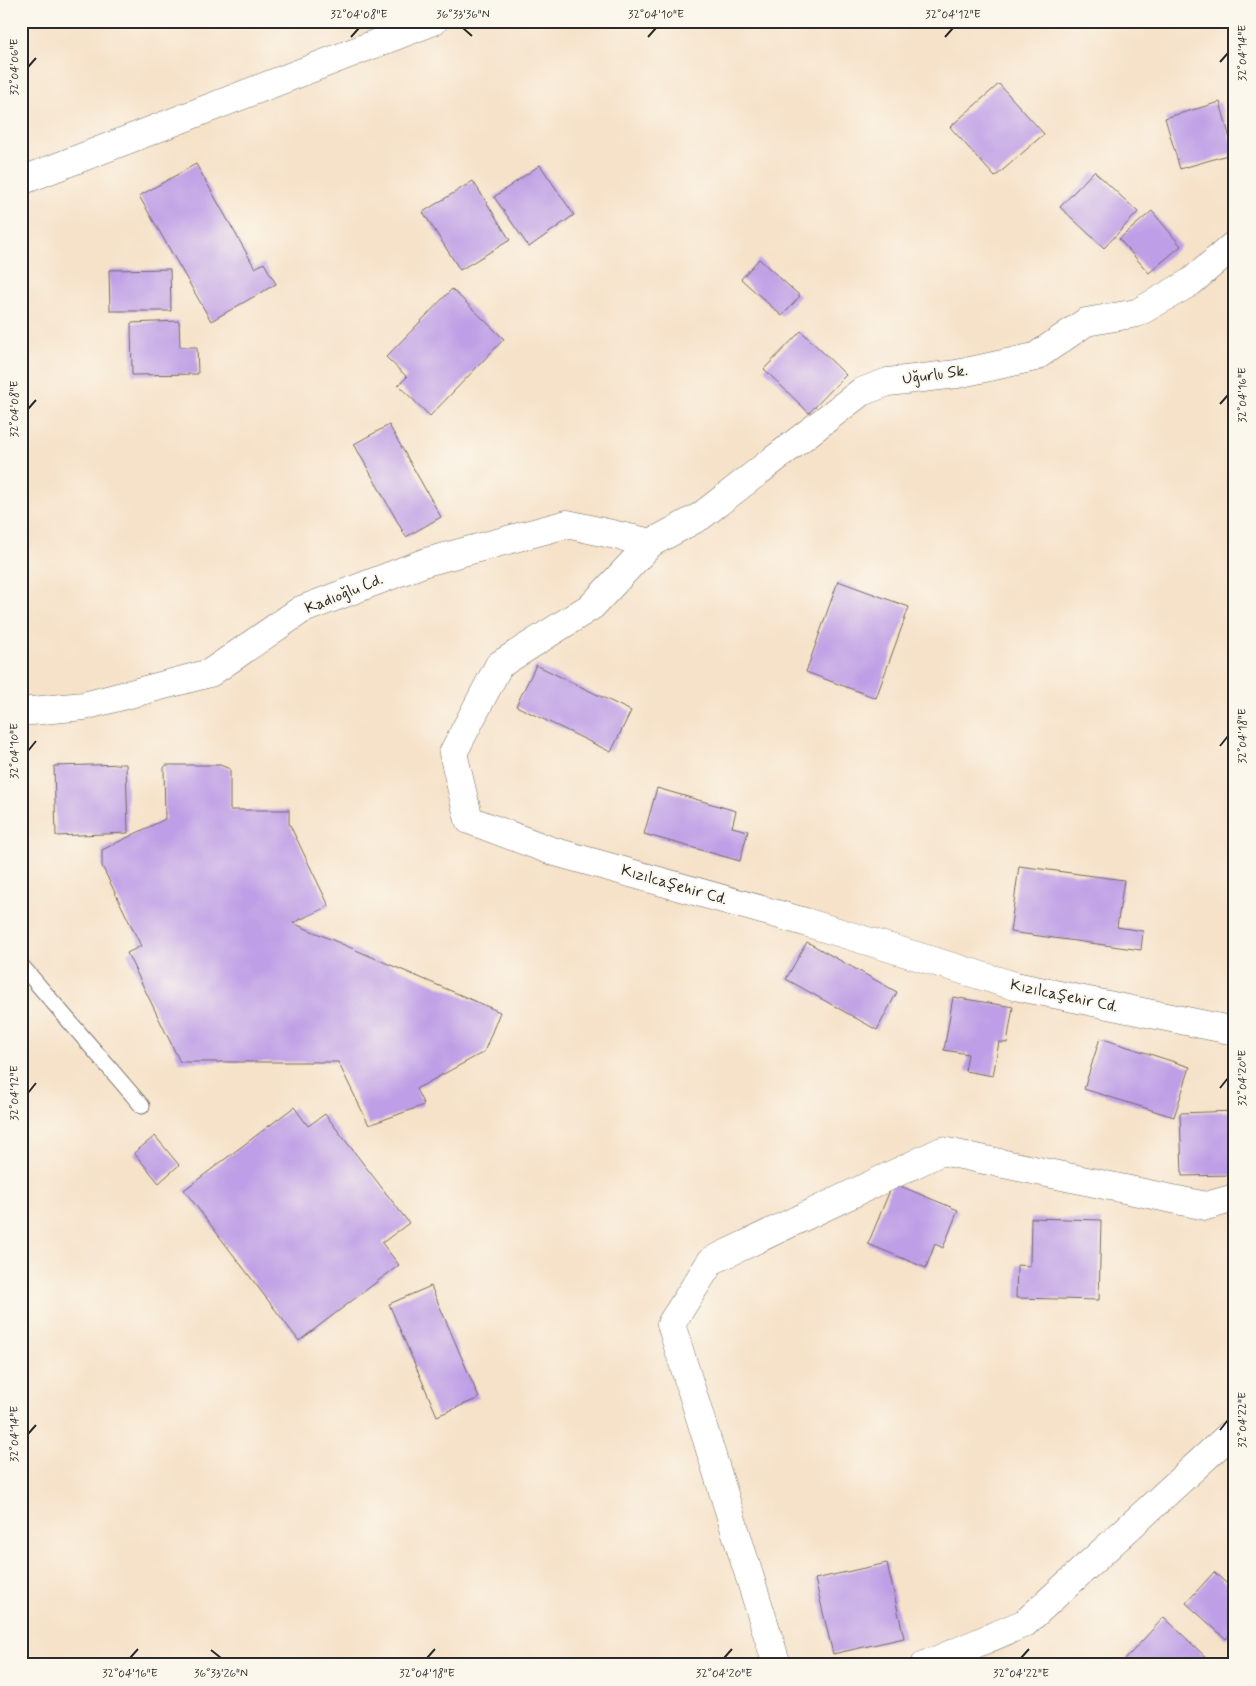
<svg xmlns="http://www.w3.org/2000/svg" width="1256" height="1686" font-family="Mynerve,sans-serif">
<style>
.building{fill:#be9ee6}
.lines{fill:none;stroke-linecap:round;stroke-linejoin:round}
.service-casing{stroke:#726b62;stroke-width:17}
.minor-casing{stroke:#726b62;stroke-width:29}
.tertiary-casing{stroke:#726b62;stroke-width:29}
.service{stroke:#fff;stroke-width:15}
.minor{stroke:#fff;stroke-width:28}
.tertiary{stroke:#fff;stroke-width:28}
.ticks{fill:none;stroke:#2b2b2b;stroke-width:2}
.labels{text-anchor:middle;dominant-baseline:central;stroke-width:4;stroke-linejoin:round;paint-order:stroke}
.street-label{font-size:16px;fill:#2b2b2b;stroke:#fbf7ec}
.neatline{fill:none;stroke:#2b2b2b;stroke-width:2}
.ticks-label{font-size:12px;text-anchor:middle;fill:#2b2b2b}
</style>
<rect width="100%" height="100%" fill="#fbf7ec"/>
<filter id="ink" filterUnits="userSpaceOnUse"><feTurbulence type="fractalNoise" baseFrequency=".02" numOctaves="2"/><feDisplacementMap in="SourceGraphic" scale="10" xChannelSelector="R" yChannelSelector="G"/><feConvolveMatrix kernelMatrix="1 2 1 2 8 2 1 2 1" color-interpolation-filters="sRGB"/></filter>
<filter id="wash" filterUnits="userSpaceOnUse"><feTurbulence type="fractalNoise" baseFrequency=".0096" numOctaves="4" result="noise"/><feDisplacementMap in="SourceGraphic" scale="20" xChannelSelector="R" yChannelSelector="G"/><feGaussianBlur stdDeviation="1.12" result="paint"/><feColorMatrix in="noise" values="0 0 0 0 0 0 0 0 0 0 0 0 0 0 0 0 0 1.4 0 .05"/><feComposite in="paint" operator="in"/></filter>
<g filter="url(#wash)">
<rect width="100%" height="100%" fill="#f6e2c9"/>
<g id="blocks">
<g class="building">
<polygon points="999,84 1044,134 995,177 950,127"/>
<polygon points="1220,102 1234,153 1180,169 1165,118"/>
<polygon points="196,164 255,268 264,263 276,284 211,321 139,196"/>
<polygon points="540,165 574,215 529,247 494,197"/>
<polygon points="1094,171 1138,212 1104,248 1060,207"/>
<polygon points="473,181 510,240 460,270 423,212"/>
<polygon points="1152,211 1181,246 1149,273 1119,239"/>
<polygon points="759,259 800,296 782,316 741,279"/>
<polygon points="170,269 171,311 110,311 109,270"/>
<polygon points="452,289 504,339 430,416 398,385 407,377 386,357"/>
<polygon points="179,321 180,347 197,347 198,374 132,375 131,323"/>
<polygon points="801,331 846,375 809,413 764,369"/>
<polygon points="389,425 441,517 406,537 354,444"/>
<polygon points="838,581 909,607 876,698 806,672"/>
<polygon points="536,665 631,711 611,752 516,706"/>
<polygon points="126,764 128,833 56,836 54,766"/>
<polygon points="166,765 220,765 230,769 230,810 289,810 289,823 329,906 293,923 500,1012 484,1052 416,1089 424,1105 369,1125 338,1062 180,1062 127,953 141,946 102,866 102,850 165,819 164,768"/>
<polygon points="657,788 736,811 732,827 748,831 740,861 644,834"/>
<polygon points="1019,866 1124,880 1117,927 1143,931 1141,950 1010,932"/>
<polygon points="807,942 897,992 877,1030 786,979"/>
<polygon points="953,997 1013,1007 1007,1043 999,1042 993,1076 965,1071 968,1054 944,1050"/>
<polygon points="1100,1038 1190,1067 1174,1117 1084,1089"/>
<polygon points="294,1107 308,1126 325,1114 409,1223 382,1243 399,1265 299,1341 184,1190"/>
<polygon points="1235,1111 1235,1175 1182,1176 1180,1113"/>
<polygon points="155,1136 179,1165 159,1183 134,1153"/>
<polygon points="893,1183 958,1210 943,1248 935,1244 926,1268 868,1244"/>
<polygon points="1031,1218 1101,1220 1099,1300 1016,1298 1017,1265 1030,1266"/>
<polygon points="431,1286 479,1398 437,1416 389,1304"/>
<polygon points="887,1563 904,1638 833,1654 815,1579"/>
<polygon points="1214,1572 1235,1591 1235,1629 1226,1639 1186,1603"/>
<polygon points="1164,1617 1214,1665 1120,1665"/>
</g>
</g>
</g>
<g filter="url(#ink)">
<use href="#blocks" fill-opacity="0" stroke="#726b62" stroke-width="1"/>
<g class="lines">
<g class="service-casing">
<polyline id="service" points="21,965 142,1106"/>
</g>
<g class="minor-casing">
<g id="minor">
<polyline points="1235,244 1191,282 1137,313 1086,322 1035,357 957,374 888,382 861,392 701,516 651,543 592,606 499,665 453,753 469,820 552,851 805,922 1015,986 1235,1031"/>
<polyline points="21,712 84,706 210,673 301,610 426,562 567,524 651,543"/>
<polyline points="777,1665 671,1324 711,1261 942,1151 1206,1206 1235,1198"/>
<polyline points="925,1665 1025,1623 1235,1430"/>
</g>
</g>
<g class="tertiary-casing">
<polyline id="tertiary" points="21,181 434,21"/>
</g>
<use href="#service" class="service"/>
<use href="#minor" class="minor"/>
<use href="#tertiary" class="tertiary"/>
</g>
</g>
<path class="ticks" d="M 463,28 L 472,36M 351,37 L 359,28M 648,37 L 656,28M 945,37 L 953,28M 1220,62 L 1228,53M 28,67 L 36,58M 1220,404 L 1228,395M 28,409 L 36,400M 1220,746 L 1228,736M 28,751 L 36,741M 1220,1088 L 1228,1078M 28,1093 L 36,1083M 1220,1430 L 1228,1420M 28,1434 L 36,1425M 211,1650 L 221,1658M 130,1658 L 138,1649M 427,1658 L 435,1649M 724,1658 L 732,1649M 1021,1658 L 1029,1649"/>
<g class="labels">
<g class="street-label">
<text transform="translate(935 375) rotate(-8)">Uğurlu Sk.</text>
<text transform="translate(344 594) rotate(-22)">Kadıoğlu Cd.</text>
<text transform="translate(674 885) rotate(16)">Kızılcaşehir Cd.</text>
<text transform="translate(1064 996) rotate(12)">Kızılcaşehir Cd.</text>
</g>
</g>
<rect width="1256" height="1686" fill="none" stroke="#fbf7ec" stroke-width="55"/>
<rect x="28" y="28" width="1200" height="1630" class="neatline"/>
<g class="ticks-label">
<text x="359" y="18">32°04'08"E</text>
<text x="463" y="18">36°33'36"N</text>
<text x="656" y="18">32°04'10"E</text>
<text x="953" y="18">32°04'12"E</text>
<text transform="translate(1242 53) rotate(-90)" y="4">32°04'14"E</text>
<text transform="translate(14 67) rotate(-90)" y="4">32°04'06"E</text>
<text transform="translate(1242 395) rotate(-90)" y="4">32°04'16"E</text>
<text transform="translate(14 409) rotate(-90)" y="4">32°04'08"E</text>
<text transform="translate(1242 736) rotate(-90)" y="4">32°04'18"E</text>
<text transform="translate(14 751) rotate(-90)" y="4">32°04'10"E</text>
<text transform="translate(1242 1078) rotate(-90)" y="4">32°04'20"E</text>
<text transform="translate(14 1093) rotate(-90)" y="4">32°04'12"E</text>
<text transform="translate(1242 1420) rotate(-90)" y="4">32°04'22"E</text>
<text transform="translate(14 1434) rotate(-90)" y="4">32°04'14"E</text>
<text x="130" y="1677">32°04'16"E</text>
<text x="221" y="1677">36°33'26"N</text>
<text x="427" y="1677">32°04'18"E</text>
<text x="724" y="1677">32°04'20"E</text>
<text x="1021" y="1677">32°04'22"E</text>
</g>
</svg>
